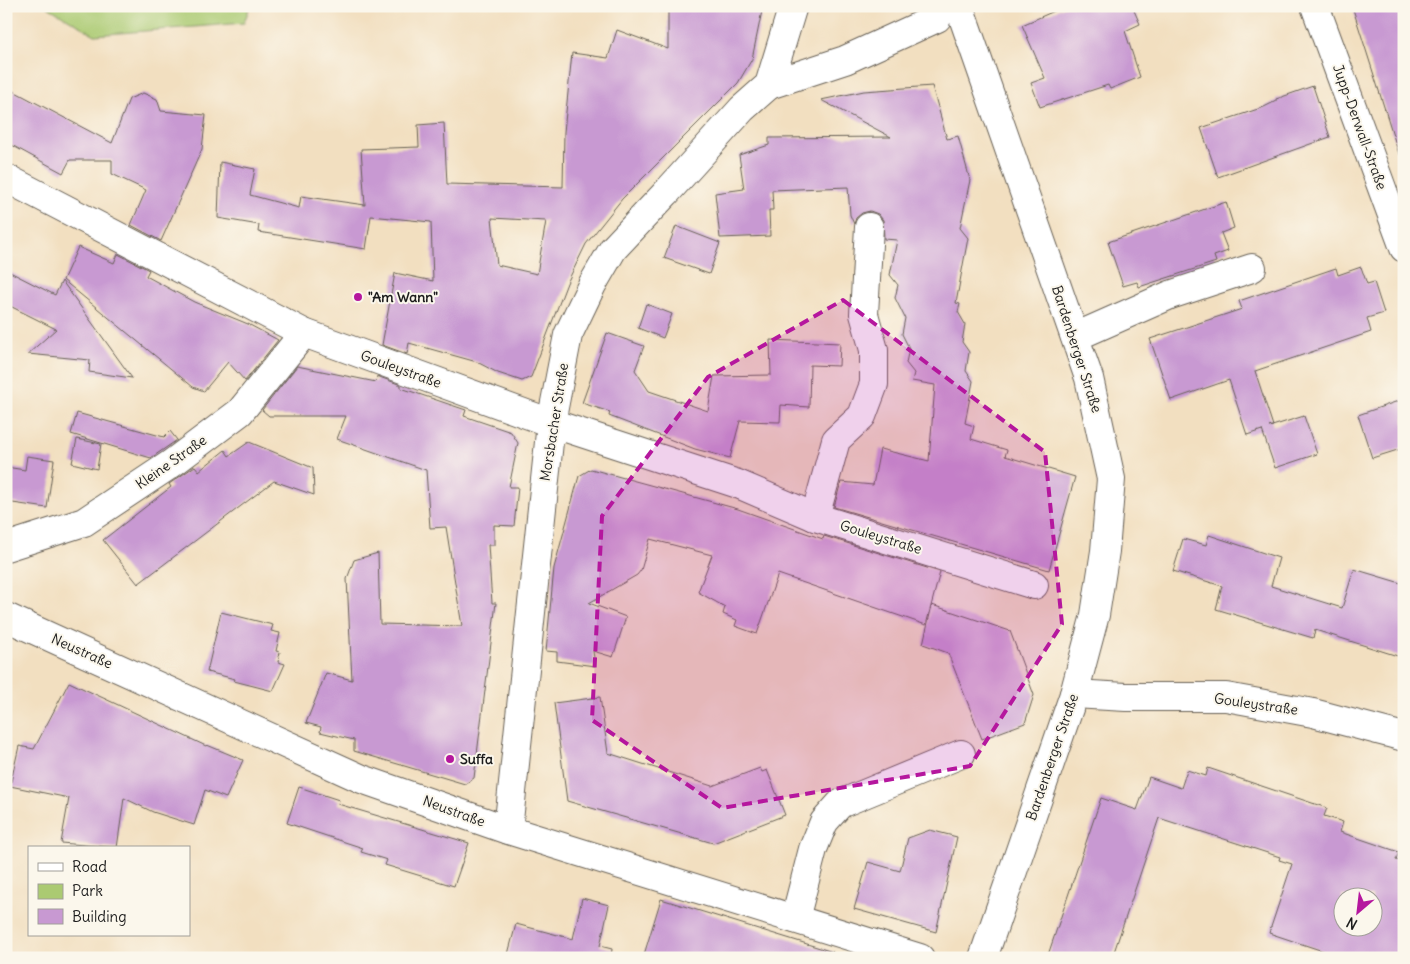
<svg xmlns="http://www.w3.org/2000/svg" width="1410" height="964" font-family="Delius,sans-serif">
<style>
.green{fill:#abca72;stroke:#647347}
.building{fill:#c899d2;fill-rule:evenodd}
.lines{fill:none;stroke-linecap:round;stroke-linejoin:round}
.street-casing{stroke:#676055;stroke-width:30}
.street{stroke:#fff;stroke-width:28}
.marked{fill:#b5179e;fill-opacity:0.2;stroke:#b5179e;stroke-width:4;stroke-dasharray:10 6;stroke-linejoin:round}
.poi-dot{fill:#b5179e;stroke:#fbf7ec;stroke-width:2}
.labels{text-anchor:middle;dominant-baseline:central;stroke-width:4;stroke-linejoin:round;paint-order:stroke}
.street-label{font-size:14px;fill:#1c1c1c;stroke:#fbf7ec}
.poi-label{font-size:14px;font-weight:bold;fill:#1c1c1c;stroke:#fbf7ec;text-anchor:start}
</style>
<rect width="100%" height="100%" fill="#fbf7ec"/>
<filter id="ink" filterUnits="userSpaceOnUse"><feTurbulence type="fractalNoise" baseFrequency=".02" numOctaves="2"/><feDisplacementMap in="SourceGraphic" scale="10" xChannelSelector="R" yChannelSelector="G"/><feConvolveMatrix kernelMatrix="1 2 1 2 8 2 1 2 1" color-interpolation-filters="sRGB"/></filter>
<filter id="wash" filterUnits="userSpaceOnUse"><feTurbulence type="fractalNoise" baseFrequency=".0096" numOctaves="4" result="noise"/><feDisplacementMap in="SourceGraphic" scale="20" xChannelSelector="R" yChannelSelector="G"/><feGaussianBlur stdDeviation="1.12" result="paint"/><feColorMatrix in="noise" values="0 0 0 0 0 0 0 0 0 0 0 0 0 0 0 0 0 1.4 0 .05"/><feComposite in="paint" operator="in"/></filter>
<g filter="url(#wash)">
<rect width="100%" height="100%" fill="#f2dfc0"/>
<polygon class="green" points="46,6 250,6 244,23 95,35"/>
<g id="blocks">
<g class="building">
<path d="M 668,6 L 763,6 L 752,59 L 738,83 L 622,199 L 586,244 L 567,283 L 531,377 L 522,381 L 498,373 L 477,362 L 409,343 L 407,354 L 382,345 L 395,273 L 433,281 L 431,222 L 371,216 L 366,249 L 258,232 L 259,225 L 218,218 L 220,162 L 255,169 L 250,195 L 299,208 L 301,196 L 365,205 L 361,149 L 419,147 L 418,125 L 444,123 L 447,184 L 563,187 L 564,132 L 572,53 L 608,58 L 617,30 L 668,49 ZM 492,218 L 546,221 L 537,274 L 497,265 Z"/>
<polygon points="1066,6 1132,6 1140,24 1125,31 1140,77 1110,89 1108,85 1040,107 1031,83 1045,78 1022,25"/>
<polygon points="1352,6 1404,6 1404,154 1399,154"/>
<polygon points="932,86 947,139 958,136 970,180 960,228 968,238 956,303 960,304 958,312 965,324 962,342 969,352 966,371 973,381 965,423 974,426 971,439 1007,450 1005,456 1075,477 1049,570 834,507 841,482 873,485 880,449 929,461 935,385 912,381 914,373 906,363 909,348 902,334 905,318 895,298 898,285 890,275 897,240 884,239 883,220 878,214 870,211 862,213 856,218 854,224 850,215 848,187 772,190 773,210 769,210 770,236 720,238 715,193 744,189 739,155 769,145 769,138 891,137 821,100 864,91"/>
<polygon points="1313,86 1330,137 1218,177 1201,128 1264,107 1276,101 1276,99"/>
<polygon points="6,87 112,143 129,99 143,93 157,99 161,111 206,115 202,149 161,241 131,225 146,190 112,174 112,160 70,160 63,173 6,142"/>
<polygon points="1226,202 1234,228 1221,233 1228,251 1214,256 1216,262 1139,287 1137,282 1123,286 1108,242"/>
<polygon points="676,226 720,243 709,274 664,258"/>
<polygon points="78,247 114,263 118,254 149,270 146,276 194,302 248,324 278,340 245,381 228,362 204,391 193,387 63,280"/>
<polygon points="1361,267 1367,284 1374,282 1384,313 1367,318 1371,332 1255,371 1273,426 1269,427 1304,416 1317,454 1275,468 1262,430 1247,435 1229,380 1171,400 1150,339 1242,309 1239,301 1274,289 1336,268 1338,275"/>
<polygon points="6,270 55,295 62,281 132,378 89,372 90,360 28,354 56,329 6,304"/>
<polygon points="646,304 672,314 663,338 638,328"/>
<polygon points="607,333 644,346 635,370 649,391 708,411 714,376 771,375 770,340 840,343 839,366 810,365 809,407 781,405 780,422 740,421 730,458 695,449 609,416 610,412 582,403"/>
<polygon points="297,366 376,382 377,376 401,385 401,388 466,410 464,416 511,432 518,443 509,487 518,487 514,526 494,525 494,545 488,545 492,603 496,603 474,778 465,784 354,751 354,740 320,732 321,727 306,723 326,673 352,680 347,579 354,560 378,553 380,624 462,626 446,527 430,528 426,470 337,439 346,416 269,416 262,410"/>
<polygon points="1404,399 1404,448 1372,458 1358,415"/>
<polygon points="77,413 164,437 170,431 177,440 151,458 71,434"/>
<polygon points="77,439 101,444 97,469 72,463"/>
<polygon points="249,442 313,468 314,495 274,481 138,584 103,540 171,487 169,484 195,466 199,471 225,450 229,456"/>
<polygon points="27,456 54,460 47,508 6,502 6,467 25,470"/>
<polygon points="591,469 738,509 823,539 824,536 940,572 926,625 778,574 757,634 735,626 737,620 723,614 725,607 698,592 712,555 650,539 641,570 637,575 589,603 626,617 613,657 593,651 595,666 557,661 557,652 546,651 554,568 579,476"/>
<polygon points="1209,535 1279,558 1271,586 1342,608 1354,569 1404,584 1404,658 1315,630 1313,638 1216,609 1222,586 1173,571 1183,539 1206,545"/>
<polygon points="932,605 1010,631 1034,695 1025,723 982,739 948,653 923,644"/>
<polygon points="221,612 273,625 271,631 280,633 276,651 280,652 278,662 285,664 273,691 234,681 235,679 207,672"/>
<polygon points="69,682 206,746 207,745 243,760 226,798 205,790 194,825 153,812 124,798 117,848 61,843 69,798 10,786 19,746 34,749"/>
<polygon points="600,697 608,753 712,786 760,768 762,772 767,770 785,815 713,843 567,801 554,703"/>
<path d="M 1208,768 L 1327,808 L 1324,816 L 1343,822 L 1340,832 L 1399,852 L 1396,860 L 1404,862 L 1404,958 L 1344,958 L 1269,933 L 1292,864 L 1279,860 L 1280,857 L 1159,818 L 1112,958 L 1047,958 L 1101,798 L 1137,810 L 1149,777 L 1181,788 L 1187,770 L 1206,776 ZM 1342,896 L 1372,896 L 1372,926 L 1342,926 Z"/>
<polygon points="299,787 339,800 338,804 469,843 454,886 385,865 387,860 361,852 363,848 287,823"/>
<polygon points="930,830 957,837 936,932 854,909 868,862 900,871 908,838"/>
<polygon points="582,898 609,905 600,946 612,949 611,958 507,958 516,924 573,939"/>
<polygon points="661,899 833,952 832,958 643,958"/>
</g>
</g>
</g>
<g filter="url(#ink)">
<use href="#blocks" fill-opacity="0" stroke="#676055" stroke-width="1"/>
<g class="lines">
<g class="street-casing">
<g id="street">
<polyline points="959,6 1089,378 1111,479 1105,551 1095,615 1074,694 983,958"/>
<polyline points="1315,6 1404,248"/>
<polyline points="769,85 845,60 937,18"/>
<polyline points="6,178 304,333 551,423 738,484 815,517 1034,585"/>
<polyline points="1075,337 1170,295 1252,268"/>
<polyline points="815,517 836,440 862,416 874,384 874,350 864,314 869,227"/>
<polyline points="6,547 84,522 171,464 240,412 304,333"/>
<polyline points="6,617 362,779 508,830 920,958"/>
<polyline points="1074,694 1126,697 1226,697 1313,713 1404,737"/>
<polyline points="508,830 551,423 568,335 592,285 613,249 666,193 742,109 769,85 793,6"/>
<polyline points="795,919 813,849 824,822 840,804 961,754"/>
</g>
</g>
<use href="#street" class="street"/>
</g>
</g>
<path class="marked" d="M 843,300 L 1045,452 L 1062,624 L 970,766 L 722,808 L 592,720 L 602,516 L 708,377 Z"/>
<g class="poi-dot">
<circle cx="358" cy="297" r="5"/>
<circle cx="450" cy="759" r="5"/>
</g>
<g class="labels">
<g class="street-label">
<text transform="translate(1360 127) rotate(70)">Jupp-Derwall-Straße</text>
<text transform="translate(1077 349) rotate(72)">Bardenberger Straße</text>
<text transform="translate(401 369) rotate(20)">Gouleystraße</text>
<text transform="translate(554 422) rotate(-81)">Morsbacher Straße</text>
<text transform="translate(171 462) rotate(-35)">Kleine Straße</text>
<text transform="translate(881 537) rotate(17)">Gouleystraße</text>
<text transform="translate(82 651) rotate(24)">Neustraße</text>
<text transform="translate(1256 704) rotate(8)">Gouleystraße</text>
<text transform="translate(1052 757) rotate(-71)">Bardenberger Straße</text>
<text transform="translate(454 811) rotate(20)">Neustraße</text>
</g>
<g class="poi-label">
<text x="368" y="297">"Am Wann"</text>
<text x="460" y="759">Suffa</text>
</g>
</g>
<rect width="1410" height="964" fill="none" stroke="#fbf7ec" stroke-width="25"/>
<rect x="28" y="846" width="162" height="90" fill="#fbf7ec" stroke="#a29f99"/>
<rect x="38" y="863" width="25" height="8" fill="#ffffff" stroke="#a29f99"/>
<text x="72" y="872" font-size="15" fill="#1c1c1c">Road</text>
<rect x="38" y="884" width="25" height="15" fill="#abca72" stroke="#a29f99"/>
<text x="72" y="896" font-size="15" fill="#1c1c1c">Park</text>
<rect x="38" y="909" width="25" height="15" fill="#c899d2" stroke="#a29f99"/>
<text x="72" y="922" font-size="15" fill="#1c1c1c">Building</text>
<g transform="translate(1358 912) rotate(208)"><circle r="24" fill="#fbf7ec" stroke="#a29f99"/>
<path d="M0-4L9 19L0 12L-9 19Z" fill="#b5179e"/>
<text y="-8" font-size="14" font-weight="bold" text-anchor="middle" fill="#1c1c1c">N</text>
</g>
</svg>
